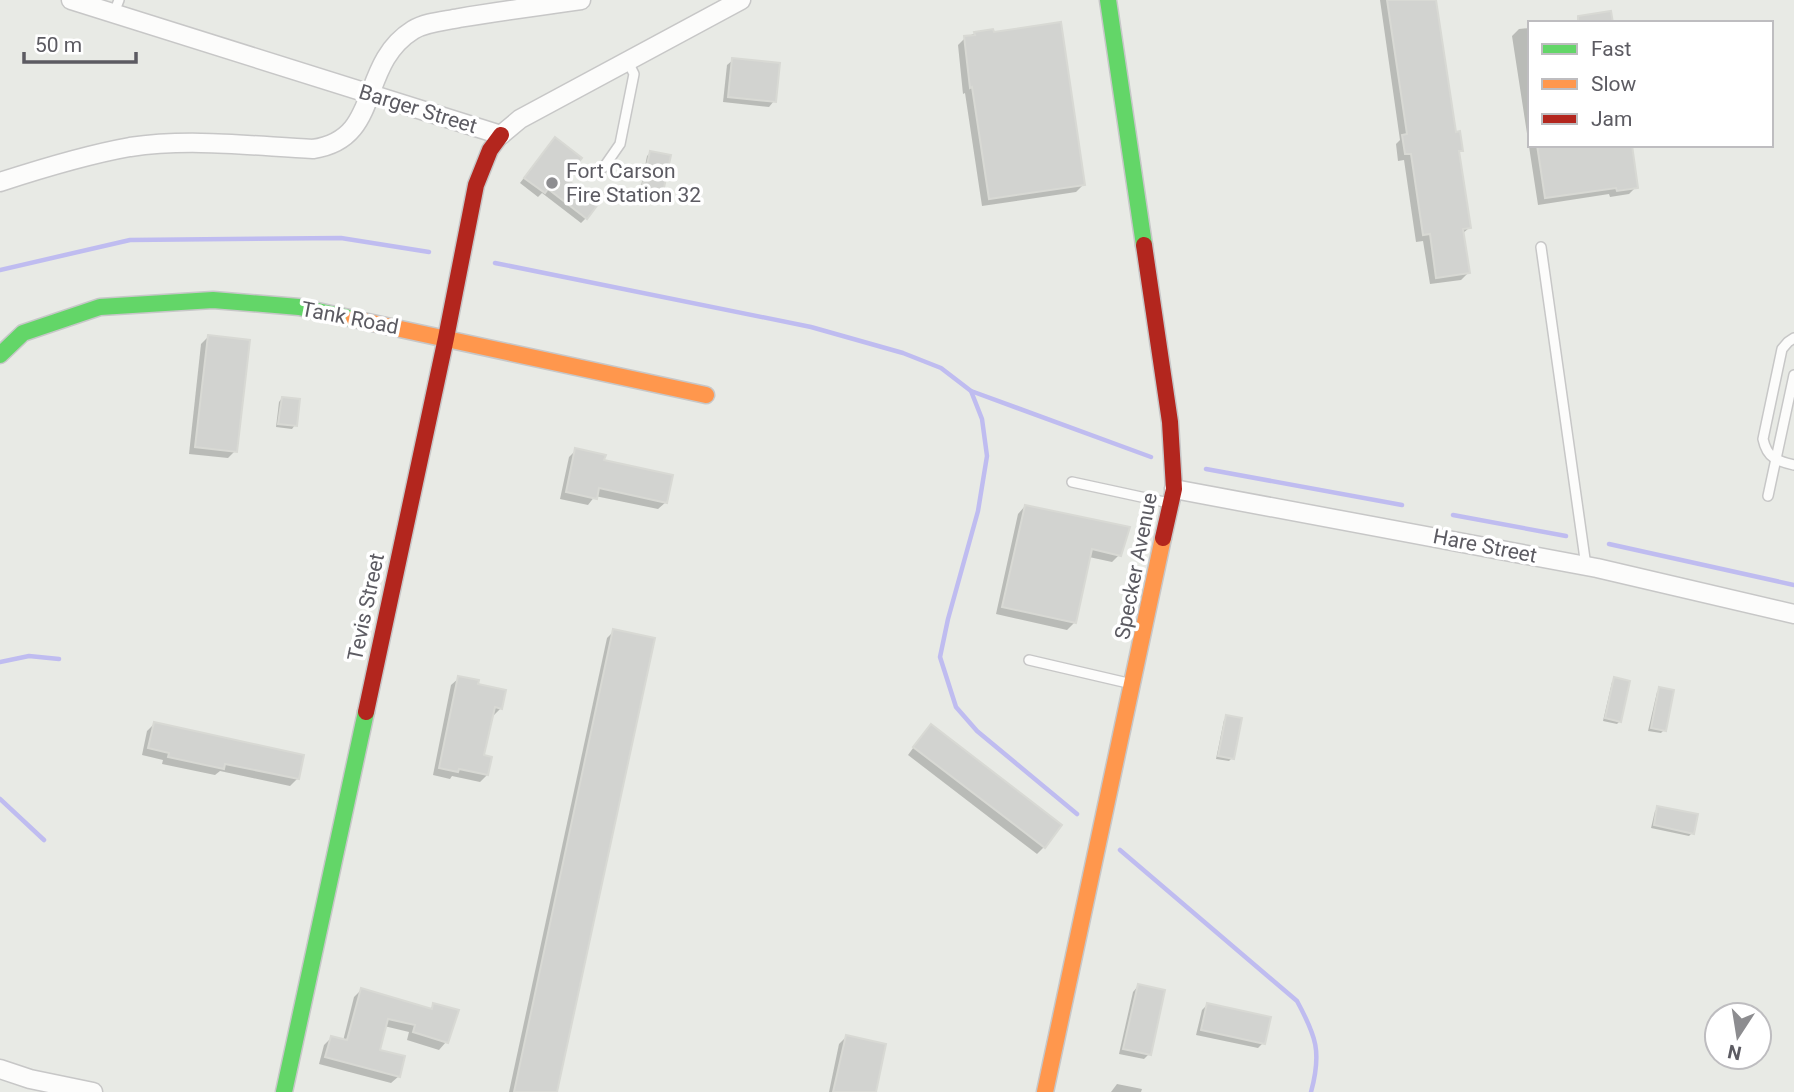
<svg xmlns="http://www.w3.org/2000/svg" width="1794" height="1092" font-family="Roboto,sans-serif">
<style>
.shadow{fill:#0003}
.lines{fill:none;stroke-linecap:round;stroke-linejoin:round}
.stream{stroke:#bfbcf0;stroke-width:4.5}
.building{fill:#d2d3d0;stroke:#d8d9d4;stroke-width:2}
.lane-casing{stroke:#c7c7c7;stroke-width:12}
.street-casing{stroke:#c7c7c7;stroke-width:21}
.fast-casing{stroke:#c7c7c8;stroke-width:19}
.slow-casing{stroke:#c7c7c8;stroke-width:19}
.jam-casing{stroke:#c7c7c8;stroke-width:19}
.lane{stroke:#fcfcfb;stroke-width:9}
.street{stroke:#fcfcfb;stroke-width:18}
.fast{stroke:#63d668;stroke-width:16}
.slow{stroke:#ff974d;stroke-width:16}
.jam{stroke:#b3261e;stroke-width:16}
.poi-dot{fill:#8d8d90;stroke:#fff;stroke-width:2.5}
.labels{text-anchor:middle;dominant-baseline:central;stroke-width:7;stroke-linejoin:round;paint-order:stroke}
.street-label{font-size:21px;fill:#5c5b62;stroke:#fff}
.poi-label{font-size:21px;fill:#5c5b62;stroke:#fff;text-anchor:start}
</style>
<rect width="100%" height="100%" fill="#e8eae5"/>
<g class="shadow">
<polygon points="1380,0 1434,0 1454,134 1461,150 1458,153 1469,228 1462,234 1468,273 1461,280 1430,284 1423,241 1416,242 1404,160 1398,161 1396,144 1400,140"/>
<polygon points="1530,28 1530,145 1630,145 1636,187 1629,194 1610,197 1609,194 1538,205 1512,36 1519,29"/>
<polygon points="975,33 1083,185 1076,192 982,206 965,93 963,94 958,45 965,38"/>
<polygon points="733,60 774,101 769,107 723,102 727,65"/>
<polygon points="550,144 564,179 586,218 581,223 542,193 538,197 520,183"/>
<polygon points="650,153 660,196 657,199 639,196 647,156"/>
<polygon points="208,337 235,451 228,458 189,454 201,344"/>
<polygon points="282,398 295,425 292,429 276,427 279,402"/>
<polygon points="576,450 602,461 666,502 658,509 595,496 588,505 560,499 569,457"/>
<polygon points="1025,506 1119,555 1112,562 1089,557 1074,623 1067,630 996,614 1018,514"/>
<polygon points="614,631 556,1092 509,1092 607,638"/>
<polygon points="459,678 501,708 494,715 491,715 482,756 487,775 480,782 452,776 450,779 433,775 451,685"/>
<polygon points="1615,679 1620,721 1617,724 1603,721 1612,682"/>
<polygon points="1660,689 1664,730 1661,733 1648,731 1657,692"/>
<polygon points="1227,717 1232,758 1229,761 1216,759 1224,720"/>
<polygon points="154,724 297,779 290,786 220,771 215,775 162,764 163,760 142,755 147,731"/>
<polygon points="924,733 1044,847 1037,854 908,755"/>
<polygon points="1658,808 1692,833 1689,836 1651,828 1655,811"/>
<polygon points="1138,986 1149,1054 1144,1059 1119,1054 1133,992"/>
<polygon points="361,990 429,1010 434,1005 446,1042 439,1050 407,1040 409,1032 384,1026 378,1051 399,1076 391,1083 319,1064 324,1045 331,1038 343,1041 354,997"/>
<polygon points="1207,1005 1263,1043 1258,1048 1196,1035 1202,1010"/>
<polygon points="846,1037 874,1092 829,1092 839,1044"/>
<polygon points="1117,1084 1142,1089 1141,1092 1111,1092"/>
</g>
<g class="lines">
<g class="stream">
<polyline points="495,263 811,327 903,353 941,368 971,391 982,419 987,456 978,511 948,619 940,657 956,707 977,731 1077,814"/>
<polyline points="0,270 130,240 341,238 429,252"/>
<polyline points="971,391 1151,457"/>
<polyline points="1206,469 1402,505"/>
<polyline points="1453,515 1566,536"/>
<polyline points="1609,544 1794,585"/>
<polyline points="0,662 29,656 59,659"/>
<polyline points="0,799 44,840"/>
<path d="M 1120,850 L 1297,1001 C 1316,1036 1322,1052 1311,1092"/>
</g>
</g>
<g class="building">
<polygon points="1387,0 1436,0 1456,132 1460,131 1463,151 1459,151 1471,228 1463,229 1470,273 1436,278 1430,234 1423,235 1411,154 1405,154 1402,135 1407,134"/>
<polygon points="1611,11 1613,23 1578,23 1578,16"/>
<polygon points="1061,22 1085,185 989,199 972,87 970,88 964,36 975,35 974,32 993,29 994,32"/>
<polygon points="732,58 780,63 776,102 728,97"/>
<polygon points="555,137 582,158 566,179 599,203 587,219 548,189 545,193 524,178"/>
<polygon points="1537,145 1632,145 1638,188 1617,191 1616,188 1545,198"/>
<polygon points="650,151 671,155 662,197 641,193"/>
<polygon points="208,335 250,340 237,452 195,447"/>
<polygon points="282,397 300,399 297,426 278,424"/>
<polygon points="575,448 606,455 604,460 673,475 667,503 599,488 597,499 566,492"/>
<polygon points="1025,505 1130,527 1121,556 1092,549 1076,623 1002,607"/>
<polygon points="613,629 655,638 557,1092 514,1092"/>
<polygon points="458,676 479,680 478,684 506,690 502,709 495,707 484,755 492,757 488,775 459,769 458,772 439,768"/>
<polygon points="1614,677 1630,681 1621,722 1605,718"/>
<polygon points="1659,687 1674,690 1666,731 1651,728"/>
<polygon points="1226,715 1242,718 1234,759 1218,756"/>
<polygon points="154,722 304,755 299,779 225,764 224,769 168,757 169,753 148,748"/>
<polygon points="931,724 1062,825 1045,848 913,747"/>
<polygon points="1657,806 1698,814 1694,834 1654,825"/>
<polygon points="1138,984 1165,990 1151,1055 1123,1049"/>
<polygon points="361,988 432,1009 433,1003 459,1010 448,1043 413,1032 415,1025 388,1019 380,1050 405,1056 400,1077 325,1057 331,1036 347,1040"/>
<polygon points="1207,1003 1271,1017 1265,1044 1201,1030"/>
<polygon points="846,1035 886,1044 876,1092 833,1092"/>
</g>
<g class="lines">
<g class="lane-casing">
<g id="lane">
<polyline points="114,13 119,0"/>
<polyline points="604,167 620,144 634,74 627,60"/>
<polyline points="1541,247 1586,566"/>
<path d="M 1794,338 L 1788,342 L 1782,349 L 1763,439 C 1767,458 1777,461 1794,465"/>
<polyline points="1072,482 1169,503"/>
<polyline points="1768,496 1794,375"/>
<polyline points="1029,660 1132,684"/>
</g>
</g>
<g class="street-casing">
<g id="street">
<polyline points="71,0 501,135 520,119 741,0"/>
<path d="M 0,182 C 43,168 85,155 130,147 C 190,138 253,146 313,149 C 383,139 357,65 413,30 C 426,22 445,21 459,18 C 500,11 540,6 581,0"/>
<polyline points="1174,489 1597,568 1794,614"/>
<polyline points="0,1069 30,1079 93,1092"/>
</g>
</g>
<g class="fast-casing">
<g id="fast">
<polyline points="1108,0 1144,245"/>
<polyline points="0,355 23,333 100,307 213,300 299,307 354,319"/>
<polyline points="284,1092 366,712"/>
</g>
</g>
<g class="slow-casing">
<g id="slow">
<polyline points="354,319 706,395"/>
<polyline points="1045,1092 1163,538"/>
</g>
</g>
<g class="jam-casing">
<g id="jam">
<polyline points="1144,245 1170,422 1174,489 1163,538"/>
<polyline points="366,712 446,338 476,185 490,150 501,135"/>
</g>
</g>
<use href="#lane" class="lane"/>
<use href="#street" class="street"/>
<use href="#fast" class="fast"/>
<use href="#slow" class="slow"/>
<use href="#jam" class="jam"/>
</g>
<circle class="poi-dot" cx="552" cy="183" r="7"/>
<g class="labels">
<g class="street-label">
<text transform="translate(418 109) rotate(17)">Barger Street</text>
<text transform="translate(350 318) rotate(11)">Tank Road</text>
<text transform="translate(1485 546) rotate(11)">Hare Street</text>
<text transform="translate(1136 566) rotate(-79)">Specker Avenue</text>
<text transform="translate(366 607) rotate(-78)">Tevis Street</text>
</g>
<g class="poi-label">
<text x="566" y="171">Fort Carson<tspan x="566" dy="24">Fire Station 32</tspan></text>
</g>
</g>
<rect x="1528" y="21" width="245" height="126" fill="#ffffff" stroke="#bebdc0" stroke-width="2"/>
<rect x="1542" y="44" width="35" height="10" fill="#63d668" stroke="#bebdc0" stroke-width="2"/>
<text x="1591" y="56" font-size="21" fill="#5c5b62">Fast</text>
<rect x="1542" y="79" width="35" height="10" fill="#ff974d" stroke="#bebdc0" stroke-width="2"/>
<text x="1591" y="91" font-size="21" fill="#5c5b62">Slow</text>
<rect x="1542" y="114" width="35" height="10" fill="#b3261e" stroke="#bebdc0" stroke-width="2"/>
<text x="1591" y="126" font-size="21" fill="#5c5b62">Jam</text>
<g transform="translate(1738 1036) rotate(192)"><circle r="33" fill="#ffffff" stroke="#bebdc0" stroke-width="2"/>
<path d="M0-5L12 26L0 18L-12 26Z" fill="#8d8d90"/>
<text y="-10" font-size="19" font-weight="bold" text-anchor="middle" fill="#5c5b62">N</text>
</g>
<path d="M24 52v10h112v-10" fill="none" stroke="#5c5b62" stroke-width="3.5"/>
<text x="35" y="52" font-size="21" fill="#5c5b62" stroke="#ffffff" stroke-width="5" paint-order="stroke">50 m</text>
</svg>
